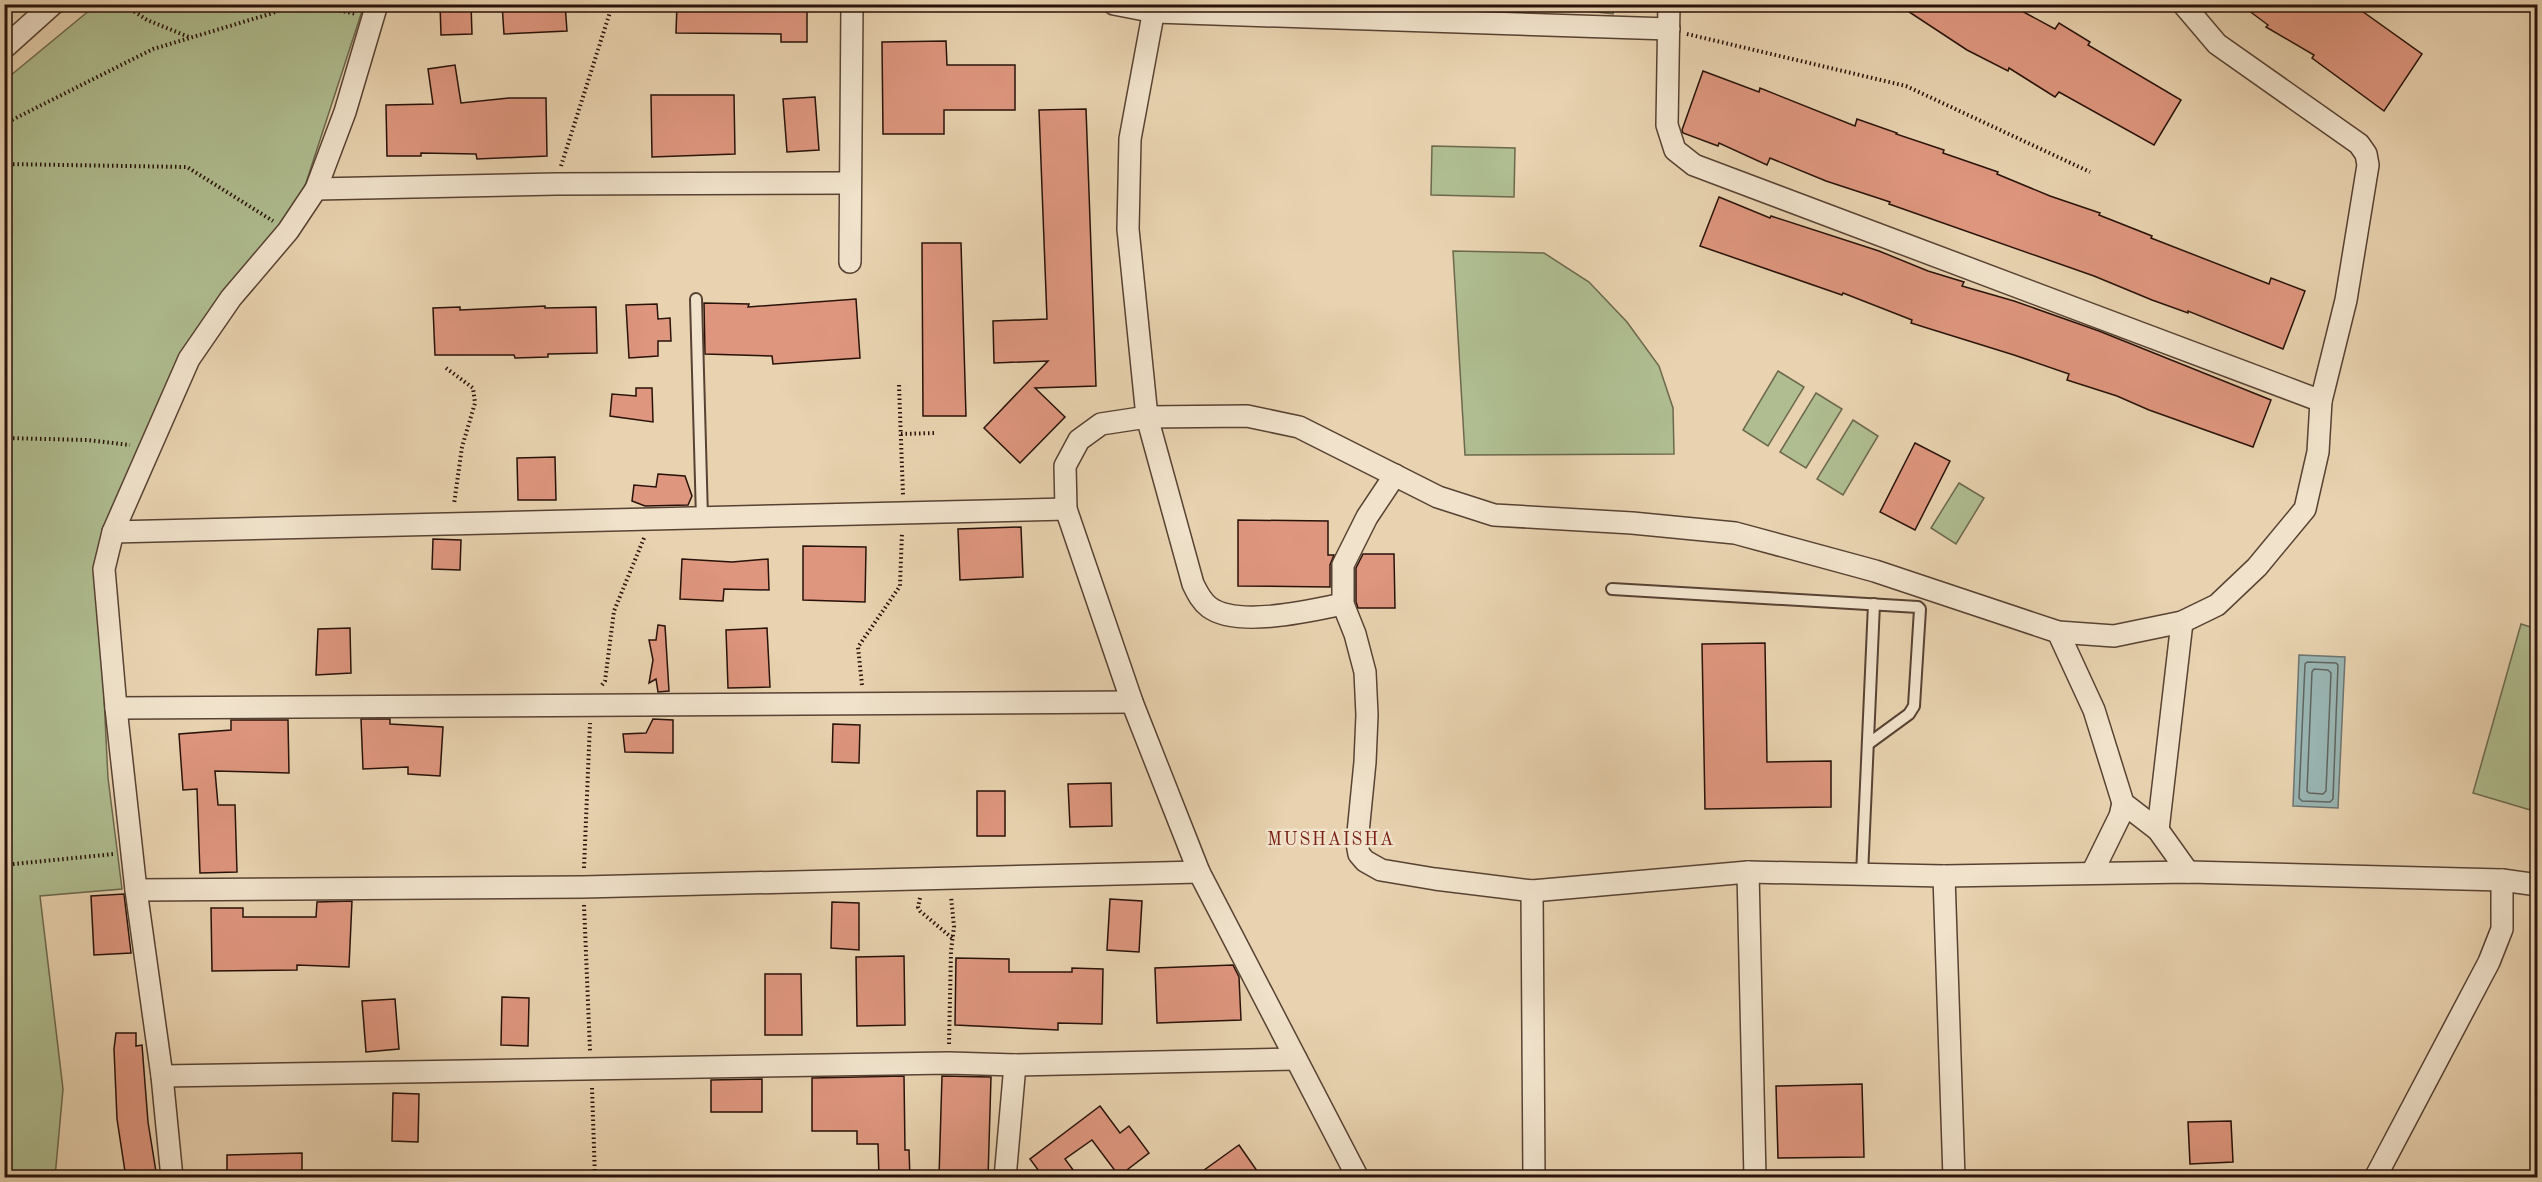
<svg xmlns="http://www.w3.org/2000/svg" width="2542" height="1182" font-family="'Old Standard TT',serif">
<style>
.green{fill:#afbd90;stroke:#6c684d;stroke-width:1.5}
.water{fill:#99b6b4;stroke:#6c7470;stroke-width:1.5}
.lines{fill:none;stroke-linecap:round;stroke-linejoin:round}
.shore{stroke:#60645f;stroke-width:1.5}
.building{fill:#de967e;stroke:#28120a;stroke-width:1.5}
.service-casing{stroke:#584233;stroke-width:14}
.minor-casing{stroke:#584233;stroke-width:24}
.path{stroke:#28120a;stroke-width:4;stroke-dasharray:1.5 3;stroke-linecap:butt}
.service{stroke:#f0e2cb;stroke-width:10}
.minor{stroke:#f0e2cb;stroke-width:21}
.labels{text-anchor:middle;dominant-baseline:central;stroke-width:5;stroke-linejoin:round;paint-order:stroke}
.neighbourhood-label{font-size:18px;letter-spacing:1.5px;fill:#7a1f14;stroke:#f0e2cb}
</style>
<rect width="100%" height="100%" fill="#e8d2af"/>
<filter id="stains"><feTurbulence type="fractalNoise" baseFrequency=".00333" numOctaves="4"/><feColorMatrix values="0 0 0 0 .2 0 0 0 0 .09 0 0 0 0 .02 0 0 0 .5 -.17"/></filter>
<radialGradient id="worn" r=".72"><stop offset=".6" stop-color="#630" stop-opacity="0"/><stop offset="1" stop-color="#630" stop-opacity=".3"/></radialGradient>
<g class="green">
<polygon points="96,5 364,5 305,186 277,238 205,326 98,577 108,778 122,889 40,896 63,1089 55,1177 5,1178 5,80"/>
<polygon points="1534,5 1614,4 1614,5 1613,14"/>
<polygon points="1432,146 1515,148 1514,197 1431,195"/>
<polygon points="1453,251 1544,253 1589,282 1627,322 1659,366 1673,408 1674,454 1465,455"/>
<polygon points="1778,371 1804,387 1768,446 1743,430"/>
<polygon points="1816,393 1842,409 1806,468 1780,452"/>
<polygon points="1853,420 1878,436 1843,495 1817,479"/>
<polygon points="1959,483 1984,498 1956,544 1931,528"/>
<polygon points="2521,624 2537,629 2537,812 2473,793"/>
</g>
<polygon class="water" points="2299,655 2345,657 2338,808 2293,806"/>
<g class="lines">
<g class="shore">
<polygon points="2307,662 2336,663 2338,665 2333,799 2330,802 2302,801 2299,798 2305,664"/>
<polygon points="2314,669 2328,670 2331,673 2326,791 2323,794 2309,793 2307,791 2312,672"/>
</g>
</g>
<g class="building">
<polygon points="440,4 471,4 472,34 441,35"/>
<polygon points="502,4 565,4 567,31 504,34"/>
<polygon points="677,4 807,4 807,42 781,42 781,34 676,33"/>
<polygon points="1897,4 2009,4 2055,29 2059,23 2090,42 2088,45 2181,100 2154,145 2059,92 2055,97 2009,68 2008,71 1967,50"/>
<polygon points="2240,4 2352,4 2422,54 2384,111 2312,58 2314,55 2266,27 2268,25"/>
<polygon points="946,41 947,65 1015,65 1015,110 944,110 944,134 883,134 882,42"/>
<polygon points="455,65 461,103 509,98 546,98 547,156 477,159 476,154 421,153 421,156 387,156 386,105 433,104 428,69"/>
<polygon points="1703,71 1759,92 1760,88 1855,126 1857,119 1897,133 1896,134 1944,150 1943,153 1998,172 1997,174 2050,196 2100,213 2099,215 2152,236 2151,238 2269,284 2271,278 2305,291 2283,349 2188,311 2188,313 2152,300 2094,276 1889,204 1890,202 1826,181 1770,158 1767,165 1719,143 1718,146 1683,133 1682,130"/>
<polygon points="651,95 734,95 735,154 652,157"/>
<polygon points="815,97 819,150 787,152 783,99"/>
<polygon points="1086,109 1096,386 1035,388 1065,417 1020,463 984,428 1048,361 994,363 993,321 1047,319 1039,110"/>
<polygon points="1719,197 1770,218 1771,216 1879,251 1928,271 1964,282 1962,286 2014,301 2099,331 2271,400 2253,447 2149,410 2117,396 2067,380 2069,374 2014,355 1911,323 1912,320 1843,293 1842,295 1700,246"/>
<polygon points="922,243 961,243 966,416 923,416"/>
<polygon points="856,299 860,358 773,364 772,356 705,354 704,303 749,304 748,307"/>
<polygon points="657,304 658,319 670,318 671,341 658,341 658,356 629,358 626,305"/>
<polygon points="545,306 545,308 596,307 597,353 548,354 548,357 515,358 514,355 435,355 433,308 460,307 460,310"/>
<polygon points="636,388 652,388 653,422 610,416 612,394 636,396"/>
<polygon points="1915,443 1950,461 1915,530 1880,512"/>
<polygon points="555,457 556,500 518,500 517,458"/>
<polygon points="658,474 685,476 692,496 688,505 645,506 632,501 634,485 656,487"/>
<polygon points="1238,520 1328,521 1328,555 1334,555 1330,565 1330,587 1238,586"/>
<polygon points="1021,527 1023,577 960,580 958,529"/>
<polygon points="433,539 461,540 460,570 432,569"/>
<polygon points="803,546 866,547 865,602 803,600"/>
<polygon points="1363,554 1394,554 1395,608 1358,608 1356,602 1356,568"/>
<polygon points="682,559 732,562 768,559 769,590 724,589 723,601 680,599"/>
<polygon points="658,625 665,626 669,691 658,692 656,679 649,683 653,660 649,640 656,640"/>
<polygon points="350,628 351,673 316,675 318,629"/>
<polygon points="767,628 770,687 728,688 726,630"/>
<polygon points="1765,643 1767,762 1831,761 1831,807 1705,809 1702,644"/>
<polygon points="361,719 390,719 390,724 443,727 440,776 408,774 408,767 363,769"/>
<polygon points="653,719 673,720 673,753 625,752 623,734 646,733"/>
<polygon points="231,720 288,720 289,773 215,771 218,805 235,805 237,872 200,873 197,789 183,790 179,734 231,730"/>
<polygon points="833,724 860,725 859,763 832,762"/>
<polygon points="1111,783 1112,826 1070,827 1068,784"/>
<rect x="977" y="791" width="28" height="45"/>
<polygon points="124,894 131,953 94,955 91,896"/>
<polygon points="1110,899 1142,901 1139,952 1107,950"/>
<polygon points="352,901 349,967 297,965 297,970 212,971 211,908 243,908 243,917 316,917 317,902"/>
<polygon points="832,902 859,903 859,950 831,948"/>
<polygon points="904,956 905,1025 857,1026 856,957"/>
<polygon points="956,958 1009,959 1009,972 1072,972 1072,968 1103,969 1102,1024 1058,1023 1058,1030 955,1025"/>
<polygon points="1233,965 1239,977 1241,1020 1157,1023 1155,968"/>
<polygon points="765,974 801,974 802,1035 765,1035"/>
<polygon points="502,997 529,998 528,1046 501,1045"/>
<polygon points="395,999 399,1049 366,1052 362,1001"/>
<polygon points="116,1033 136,1033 136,1046 142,1045 148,1122 157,1178 126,1178 117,1119 114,1049"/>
<polygon points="904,1076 905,1150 909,1150 910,1178 879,1178 878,1144 857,1144 857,1131 812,1131 812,1078"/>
<polygon points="942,1076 991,1077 988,1178 939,1177"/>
<polygon points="762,1079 762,1112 711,1112 711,1080"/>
<polygon points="1862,1084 1864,1157 1778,1158 1776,1086"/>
<polygon points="393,1093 419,1094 418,1142 392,1141"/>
<polygon points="1100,1106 1120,1133 1129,1126 1149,1153 1119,1176 1092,1140 1065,1159 1079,1178 1044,1178 1030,1159"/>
<polygon points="2231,1121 2233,1162 2190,1164 2188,1122"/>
<polygon points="1239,1145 1262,1178 1193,1178"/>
<polygon points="302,1153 302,1178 227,1178 227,1155"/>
</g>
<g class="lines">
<g class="service-casing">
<g id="service">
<polyline points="696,299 702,518"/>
<polyline points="1612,589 1918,607 1920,609 1914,706 1909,714 1868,744"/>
<polyline points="1862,875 1874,604"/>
</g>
</g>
<g class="minor-casing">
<g id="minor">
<polyline points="1114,4 1155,12 1669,29"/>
<path d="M 1155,4 L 1130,139 L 1128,229 L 1147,417 L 1193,584 C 1197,592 1201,601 1209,607 C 1237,628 1310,611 1343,604"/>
<polyline points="1669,4 1667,125 1675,150 1694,165 2321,401"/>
<polyline points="4,48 53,4"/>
<polyline points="316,189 556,184 850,183"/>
<polyline points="850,262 852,4"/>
<polyline points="1395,475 1367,517 1343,565 1343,604 1355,634 1365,672 1367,715 1365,762 1357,843 1359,854 1365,861 1381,870 1435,879 1532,891 1748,872 1944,876 2188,872 2502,880 2538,885"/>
<polyline points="113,532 1066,509"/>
<polyline points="2058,632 2094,710 2123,803 2158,830 2188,872"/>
<polyline points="116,708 1132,702"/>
<polyline points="2158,830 2182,622"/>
<polyline points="1748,872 1755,1178"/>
<polyline points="2092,873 2120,816 2123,803"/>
<polyline points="1944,876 1954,1178"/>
<polyline points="136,890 583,887 1199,872"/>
<polyline points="1532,891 1534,1178"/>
<polyline points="162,1076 949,1063 1015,1065 1296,1059"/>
<polyline points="172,1178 162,1076 136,890 116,708 104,569 113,532 189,359 231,298 288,231 316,189 345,112 377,4"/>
<polyline points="1005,1178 1015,1065"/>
<polyline points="1358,1178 1199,872 1132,702 1066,509 1065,466 1079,440 1101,424 1147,417 1247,416 1299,427 1438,497 1494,515 1632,523 1735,533 1875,571 2058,632 2114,636 2182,622 2217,605 2257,567 2305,509 2318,452 2321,401 2346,300 2368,165 2366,154 2359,144 2217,44 2183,4"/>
<polyline points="2375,1178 2489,962 2502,929 2502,880"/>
</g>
</g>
<g class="path">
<polyline points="123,4 147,20 189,37"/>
<polyline points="1687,34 1906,86 2090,172"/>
<path d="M 4,124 L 153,49 L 273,13 C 299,0 328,8 356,14"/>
<polyline points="4,164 187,167 273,221"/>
<polyline points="561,166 611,9"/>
<polyline points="446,368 473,388 475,403 462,447 454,504"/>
<polyline points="899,385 903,495"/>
<polyline points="901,434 934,433"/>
<polyline points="4,438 87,440 130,445"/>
<polyline points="602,685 605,681 614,611 644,538"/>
<polyline points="862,685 858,647 900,586 902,532"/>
<polyline points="4,865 114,854"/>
<polyline points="584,868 590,723"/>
<polyline points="920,898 918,907 920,911 952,938"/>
<polyline points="584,905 590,1051"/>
<polyline points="949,1044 951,951 954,927 951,896"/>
<polyline points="592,1088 595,1178"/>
</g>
<use href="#service" class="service"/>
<use href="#minor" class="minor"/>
</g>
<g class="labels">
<g class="neighbourhood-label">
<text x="1331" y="840">MUSHAISHA</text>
</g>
</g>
<rect width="2542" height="1182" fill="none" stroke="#e8d2af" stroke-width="24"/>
<rect x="6" y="6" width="2530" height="1170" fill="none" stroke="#28120a" stroke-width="3"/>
<rect x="12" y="12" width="2518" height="1158" fill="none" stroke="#28120a" stroke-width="1.5"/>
<rect width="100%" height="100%" filter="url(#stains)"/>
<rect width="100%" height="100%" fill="url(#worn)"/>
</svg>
